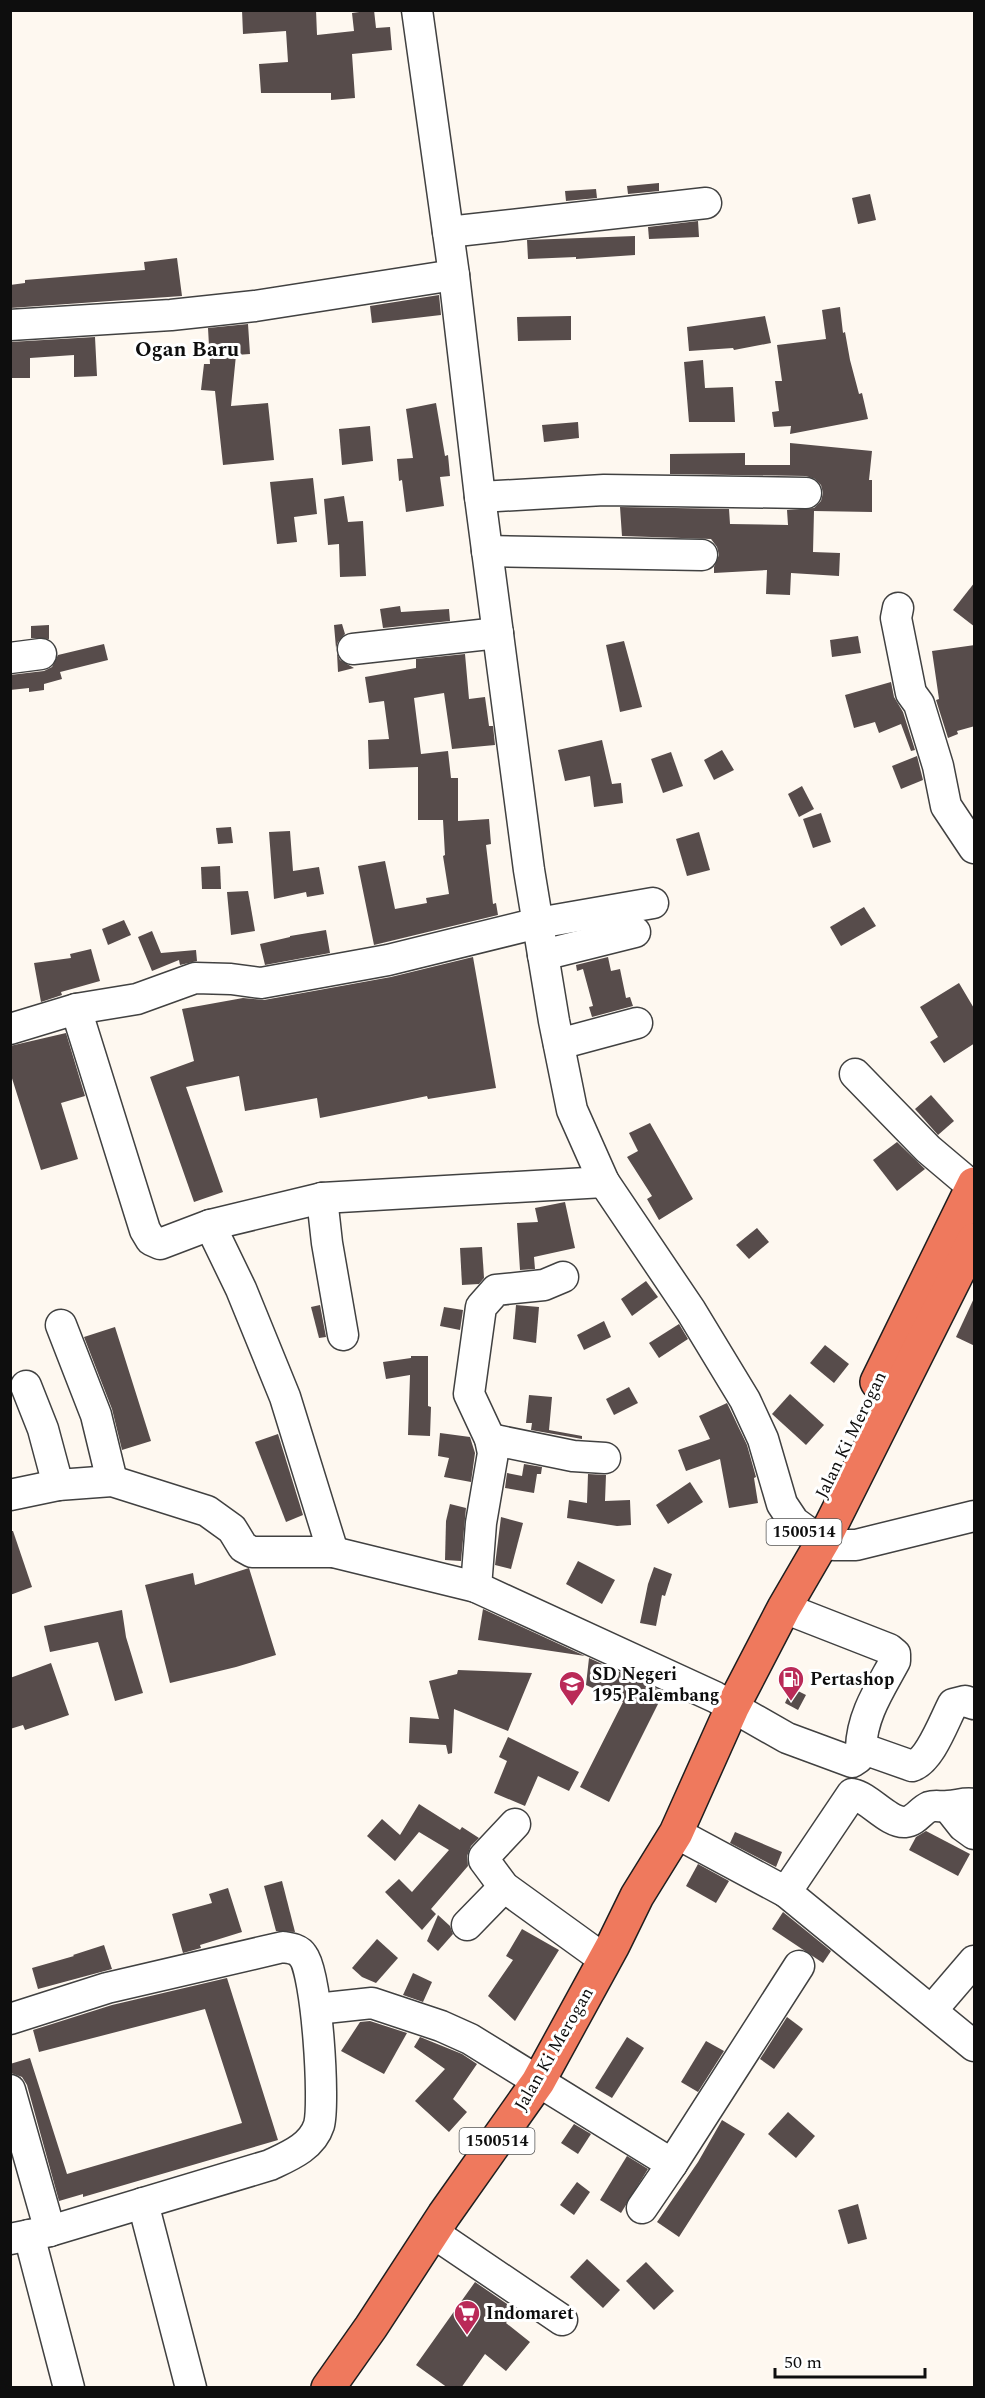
<svg xmlns="http://www.w3.org/2000/svg" width="985" height="2398" font-family="Spectral,serif">
<style>
.building{fill:#574c4b}
.lines{fill:none;stroke-linecap:round;stroke-linejoin:round}
.minor-casing{stroke:#414141;stroke-width:33}
.highway-casing{stroke:#1f1f1f;stroke-width:36}
.minor{stroke:#fff;stroke-width:30}
.highway{stroke:#ef795d;stroke-width:33}
.labels{text-anchor:middle;dominant-baseline:central;stroke-width:6;stroke-linejoin:round;paint-order:stroke}
.shield{fill:#fff;stroke:#565656;stroke-width:1.5}
.shield-label{font-size:16px;font-weight:bold;fill:#0e0e0e}
.street-label{font-size:18px;fill:#0e0e0e;stroke:#fff}
.poi-label{font-size:18px;font-weight:bold;fill:#0e0e0e;stroke:#fff;text-anchor:start}
.quarter-label{font-size:21px;font-weight:bold;fill:#0e0e0e;stroke:#fff}
</style>
<rect width="100%" height="100%" fill="#fef8f0"/>
<g class="building">
<polygon points="242,10 316,10 317,35 354,31 352,13 374,10 376,28 390,27 392,50 352,54 355,98 331,100 331,93 261,93 259,64 288,62 286,31 243,34"/>
<polygon points="659,183 659,191 628,194 627,186"/>
<polygon points="596,189 597,198 566,201 565,191"/>
<polygon points="870,194 876,220 858,224 852,198"/>
<polygon points="698,221 699,237 649,239 648,227"/>
<polygon points="635,236 635,255 576,259 576,257 528,259 527,240"/>
<polygon points="177,258 182,296 10,308 10,285 25,283 25,280 145,270 144,262"/>
<polygon points="439,295 441,315 372,323 370,306"/>
<polygon points="840,307 843,333 845,332 850,360 859,394 862,393 868,419 790,434 791,426 774,427 772,412 779,411 775,381 782,381 777,345 826,339 822,310"/>
<polygon points="571,316 571,340 518,341 517,317"/>
<polygon points="765,316 771,343 734,350 733,348 689,351 687,327"/>
<polygon points="248,324 250,354 236,355 231,406 268,403 274,460 223,465 215,391 201,390 204,364 210,364 208,328"/>
<polygon points="95,337 97,376 74,377 74,355 30,358 30,378 10,378 10,342"/>
<polygon points="703,360 705,388 733,387 735,422 689,422 684,362"/>
<polygon points="436,403 445,456 448,455 450,476 440,477 444,506 406,512 402,480 399,481 397,459 413,458 406,409"/>
<polygon points="578,422 579,438 544,442 542,425"/>
<polygon points="370,426 373,461 342,465 339,429"/>
<polygon points="790,443 872,451 869,480 872,480 872,512 814,511 813,552 840,553 839,576 791,573 790,595 766,594 767,570 714,573 714,567 719,555 717,547 711,539 622,536 620,507 729,509 730,524 788,525 787,510 814,508 821,501 823,493 821,485 815,479 806,476 670,474 670,454 745,453 745,465 790,465"/>
<polygon points="313,478 317,514 294,517 297,542 277,544 270,482"/>
<polygon points="344,496 348,522 363,521 366,576 340,577 339,544 328,545 324,499"/>
<polygon points="975,582 975,627 953,610"/>
<polygon points="400,606 401,612 449,609 450,621 383,628 380,609"/>
<polygon points="342,624 345,634 338,642 336,648 334,625"/>
<polygon points="49,625 49,639 31,638 31,626"/>
<polygon points="858,636 861,653 832,657 830,640"/>
<polygon points="624,641 642,707 620,712 606,645"/>
<polygon points="104,644 108,660 60,672 62,679 44,684 44,690 29,692 29,688 10,690 10,675 44,671 52,667 58,655"/>
<polygon points="975,645 975,726 957,731 958,734 948,738 936,700 939,699 932,651"/>
<polygon points="337,653 340,660 354,668 338,672"/>
<polygon points="465,654 469,699 485,697 489,726 493,726 495,745 452,749 444,693 414,698 421,754 448,751 451,778 458,778 458,821 489,819 491,844 486,845 493,904 496,903 498,915 374,945 358,866 385,861 395,909 427,903 426,898 449,894 443,856 445,855 443,820 418,820 418,767 369,769 368,740 389,739 384,701 369,703 365,677 416,668 416,659"/>
<polygon points="891,682 894,697 903,712 915,750 911,751 901,724 879,733 875,722 854,728 845,695"/>
<polygon points="602,740 612,784 621,783 623,803 594,807 590,776 565,781 558,750"/>
<polygon points="722,750 734,770 714,780 704,760"/>
<polygon points="671,752 683,786 663,793 651,759"/>
<polygon points="917,756 923,780 901,789 892,766"/>
<polygon points="802,786 814,809 799,817 788,794"/>
<polygon points="821,813 831,842 813,848 803,819"/>
<polygon points="231,827 233,843 218,844 216,828"/>
<polygon points="290,831 293,871 319,867 324,894 307,897 306,892 274,899 269,832"/>
<polygon points="699,832 710,870 687,876 676,839"/>
<polygon points="220,866 221,889 202,889 201,867"/>
<polygon points="248,891 255,931 231,935 227,892"/>
<polygon points="864,907 876,926 841,946 830,927"/>
<polygon points="124,920 131,935 108,945 102,929"/>
<polygon points="326,930 330,953 265,965 260,944 290,937 290,936"/>
<polygon points="152,931 161,953 196,950 197,961 180,965 179,960 152,971 138,937"/>
<polygon points="91,949 100,981 61,992 62,995 41,1002 34,963 71,958 70,954"/>
<polygon points="473,957 496,1088 428,1099 427,1096 320,1118 317,1098 245,1111 239,1076 186,1087 223,1192 194,1202 150,1077 194,1061 182,1009 243,998 264,1000 391,977"/>
<polygon points="608,957 611,971 620,969 626,998 630,997 633,1006 592,1017 589,1007 593,1006 583,969 577,971 576,965"/>
<polygon points="959,983 975,1010 975,1043 944,1063 930,1042 938,1037 920,1007"/>
<polygon points="66,1033 85,1096 61,1103 78,1159 41,1170 10,1072 10,1046"/>
<polygon points="931,1095 954,1121 938,1135 915,1109"/>
<polygon points="650,1123 693,1199 659,1220 647,1199 652,1196 627,1157 638,1151 629,1133"/>
<polygon points="897,1142 925,1169 897,1191 873,1160"/>
<polygon points="565,1202 575,1248 534,1257 535,1269 520,1270 517,1223 538,1222 535,1208"/>
<polygon points="757,1228 769,1242 749,1259 736,1245"/>
<polygon points="482,1247 484,1278 479,1284 462,1285 460,1248"/>
<polygon points="646,1281 658,1297 632,1316 621,1299"/>
<polygon points="975,1296 975,1346 956,1337"/>
<polygon points="320,1305 326,1337 319,1338 311,1307"/>
<polygon points="516,1305 539,1307 536,1343 513,1339"/>
<polygon points="444,1307 463,1310 460,1330 440,1326"/>
<polygon points="604,1321 611,1337 584,1350 577,1335"/>
<polygon points="679,1324 688,1339 659,1358 649,1343"/>
<polygon points="115,1327 151,1441 122,1450 112,1409 84,1337"/>
<polygon points="825,1345 849,1364 834,1383 810,1363"/>
<polygon points="411,1356 428,1356 428,1406 431,1407 430,1436 408,1435 410,1375 386,1379 383,1362 411,1358"/>
<polygon points="629,1387 638,1403 614,1415 606,1399"/>
<polygon points="790,1394 824,1425 806,1445 772,1414"/>
<polygon points="529,1395 552,1397 549,1430 582,1436 582,1439 531,1430 532,1423 526,1423"/>
<polygon points="727,1403 747,1445 756,1477 754,1478 758,1503 729,1508 720,1459 686,1471 678,1450 710,1439 699,1416"/>
<polygon points="440,1433 470,1437 475,1453 471,1482 444,1477 449,1458 438,1456"/>
<polygon points="278,1434 303,1515 286,1522 255,1442"/>
<polygon points="524,1464 542,1467 541,1474 537,1474 534,1493 505,1488 507,1473 522,1476"/>
<polygon points="588,1474 606,1475 605,1501 630,1500 631,1525 617,1526 567,1518 569,1500 587,1503"/>
<polygon points="690,1482 703,1502 668,1524 656,1505"/>
<polygon points="450,1504 466,1508 461,1561 445,1560 446,1521"/>
<polygon points="501,1517 523,1523 511,1569 495,1565"/>
<polygon points="10,1531 13,1531 32,1587 10,1595"/>
<polygon points="578,1561 615,1580 602,1604 566,1584"/>
<polygon points="654,1567 672,1574 665,1596 662,1595 656,1626 640,1623 648,1584"/>
<polygon points="249,1568 276,1655 236,1667 170,1683 145,1585 193,1573 195,1585"/>
<polygon points="483,1609 585,1656 478,1640"/>
<polygon points="122,1610 126,1637 143,1693 115,1701 98,1642 50,1652 44,1626"/>
<polygon points="589,1658 664,1692 609,1802 580,1787 623,1702 586,1685"/>
<polygon points="51,1663 69,1715 25,1730 23,1725 10,1729 10,1678"/>
<polygon points="458,1670 532,1673 508,1731 454,1709 452,1753 448,1754 446,1745 409,1743 410,1717 439,1719 429,1681 457,1674"/>
<polygon points="792,1688 806,1695 798,1710 785,1703"/>
<polygon points="508,1737 579,1772 569,1791 538,1776 525,1806 494,1793 507,1761 499,1757"/>
<polygon points="419,1804 460,1830 462,1827 479,1838 471,1846 467,1856 468,1866 431,1909 436,1914 422,1930 385,1892 399,1879 412,1892 449,1850 419,1832 395,1861 367,1836 382,1819 400,1835"/>
<polygon points="926,1831 970,1854 958,1876 909,1850 916,1837"/>
<polygon points="735,1832 782,1852 776,1867 730,1843"/>
<polygon points="698,1864 729,1881 716,1903 686,1886"/>
<polygon points="282,1881 295,1932 276,1931 264,1886"/>
<polygon points="228,1888 242,1932 200,1945 201,1948 183,1953 172,1914 212,1903 209,1894"/>
<polygon points="783,1912 831,1951 823,1963 772,1929"/>
<polygon points="438,1915 450,1926 453,1934 438,1951 427,1941"/>
<polygon points="522,1929 559,1950 515,2021 488,1996 513,1960 506,1956"/>
<polygon points="377,1939 398,1958 376,1983 362,1977 352,1968"/>
<polygon points="104,1945 112,1969 38,1989 32,1968 74,1956 73,1955"/>
<polygon points="413,1973 432,1982 423,2002 403,1995"/>
<polygon points="227,1978 278,2140 83,2197 83,2194 59,2201 27,2085 22,2077 11,2073 10,2064 30,2058 67,2174 242,2123 205,2009 39,2052 33,2030 112,2005"/>
<polygon points="787,2017 803,2029 774,2069 760,2059"/>
<polygon points="370,2021 407,2033 384,2074 341,2051 360,2022"/>
<polygon points="420,2037 462,2054 477,2064 453,2099 467,2112 449,2132 415,2101 445,2069 414,2047"/>
<polygon points="627,2037 644,2048 612,2098 595,2088"/>
<polygon points="706,2041 724,2051 698,2092 681,2082"/>
<polygon points="788,2112 815,2136 796,2158 768,2134"/>
<polygon points="722,2120 745,2134 679,2237 657,2222 698,2162"/>
<polygon points="574,2124 591,2134 578,2154 561,2143"/>
<polygon points="627,2156 648,2169 621,2213 600,2200"/>
<polygon points="577,2182 590,2192 574,2215 560,2205"/>
<polygon points="858,2204 867,2239 848,2244 838,2210"/>
<polygon points="587,2259 620,2290 603,2308 570,2277"/>
<polygon points="646,2262 674,2291 654,2310 626,2281"/>
<polygon points="475,2282 516,2310 506,2323 530,2342 506,2371 485,2354 461,2388 448,2388 416,2365"/>
</g>
<g class="lines">
<g class="minor-casing">
<g id="minor">
<polyline points="417,10 454,275 480,497 529,870 554,1021 572,1110 604,1182 691,1311 745,1400 763,1439 782,1504 794,1522 805,1530"/>
<polyline points="448,232 706,203"/>
<polyline points="10,325 171,315 255,306 454,275"/>
<polyline points="480,497 604,490 806,493"/>
<polyline points="487,551 702,555"/>
<polyline points="898,608 896,618 911,693 919,704 938,766 946,806 974,848"/>
<polyline points="353,649 498,633"/>
<polyline points="10,658 41,654"/>
<polyline points="543,955 635,932"/>
<polyline points="76,1009 145,1230 151,1240 160,1244 210,1225 322,1198 604,1182"/>
<polyline points="10,1029 76,1009 137,999 195,978 231,979 261,983 388,960 538,923 653,903"/>
<polyline points="559,1044 637,1023"/>
<polyline points="855,1074 928,1149 973,1187"/>
<polyline points="322,1198 327,1243 343,1335"/>
<polyline points="210,1225 241,1289 285,1397 333,1552"/>
<polyline points="61,1325 96,1415 112,1481"/>
<polyline points="26,1386 43,1429 58,1485"/>
<polyline points="490,1439 573,1456 605,1458"/>
<path d="M 10,1495 L 58,1485 L 112,1481 L 207,1511 L 232,1529 L 243,1547 L 252,1552 L 333,1552 L 476,1587 L 715,1697 L 787,1738 L 852,1762 L 858,1758 L 861,1748 L 912,1766 C 930,1761 944,1721 953,1704 L 965,1701 L 974,1704"/>
<polyline points="823,1541 834,1545 856,1545 974,1516"/>
<polyline points="476,1587 481,1523 493,1453 490,1439 469,1394 481,1307 496,1290 544,1285 563,1277"/>
<path d="M 784,1608 L 889,1649 L 895,1654 L 895,1661 C 880,1689 862,1715 861,1748"/>
<polyline points="948,1807 963,1826 974,1834"/>
<polyline points="515,1824 484,1857 484,1860 504,1887 605,1960"/>
<path d="M 676,1833 L 786,1892 L 852,1794 C 869,1797 888,1823 905,1822 C 916,1821 920,1811 929,1807 C 935,1805 941,1807 947,1806 C 957,1806 964,1802 974,1804"/>
<polyline points="786,1892 974,2046"/>
<polyline points="467,1925 504,1887"/>
<polyline points="316,2009 372,2003 441,2026 470,2039 672,2164 799,1966"/>
<polyline points="932,2010 974,1961"/>
<path d="M 10,2019 L 107,1988 L 283,1947 C 290,1948 299,1949 303,1956 C 317,1973 325,2103 319,2125 C 312,2147 289,2156 270,2165 L 50,2231 L 10,2239"/>
<polyline points="10,2090 50,2231"/>
<polyline points="143,2203 191,2388"/>
<polyline points="642,2208 672,2164"/>
<polyline points="432,2232 562,2320"/>
<polyline points="29,2235 69,2388"/>
</g>
</g>
<g class="highway-casing">
<g id="highway">
<polyline points="877,1382 974,1184"/>
<polyline points="328,2388 371,2327 444,2215 538,2082 613,1945 637,1896 676,1833 732,1708 784,1608 823,1541 974,1240"/>
</g>
</g>
<use href="#minor" class="minor"/>
<use href="#highway" class="highway"/>
</g>
<defs>
<g id="fuel-pin" transform="scale(1.35)"><path d="M0 17L-7.5 6A9.5 9.5 0 1 1 7.5 6Z" fill="#ba2a58" stroke="#fff"/><path d="M-5.5-6h7V0h2V4h1.3V-2.5L3-4.5l.8-.8L6-3V5H2.5V1h-1V6h-7ZM-4.2-4.7v3.2H.2V-4.7Z" fill="#fff"/></g>
<g id="school-pin" transform="scale(1.35)"><path d="M0 17L-7.5 6A9.5 9.5 0 1 1 7.5 6Z" fill="#ba2a58" stroke="#fff"/><path d="M0-5L7-2L0 1L-7-2ZM-4 1L0 2.5L4 1V4Q0 6-4 4Z" fill="#fff"/></g>
<g id="supermarket-pin" transform="scale(1.35)"><path d="M0 17L-7.5 6A9.5 9.5 0 1 1 7.5 6Z" fill="#ba2a58" stroke="#fff"/><path d="M-6-5.5h2.5l.6 2H6L4.5 2H-2.5L-4.4-4H-6ZM-1.5 3.2a1.3 1.3 0 1 0 .1 0ZM3 3.2a1.3 1.3 0 1 0 .1 0Z" fill="#fff"/></g>
</defs>
<g fill-rule="evenodd">
<use href="#fuel-pin" x="791" y="1679"/>
<use href="#school-pin" x="572" y="1684"/>
<use href="#supermarket-pin" x="467" y="2313"/>
</g>
<g class="labels">
<g class="shield">
<rect x="766.5" y="1519" width="75" height="26" rx="4.5"/>
<rect x="459.5" y="2128" width="75" height="26" rx="4.5"/>
</g>
<g class="shield-label">
<text x="804" y="1532">1500514</text>
<text x="497" y="2141">1500514</text>
</g>
<g class="street-label">
<text transform="translate(851 1435) rotate(-64)">Jalan Ki Merogan</text>
<text transform="translate(554 2049) rotate(-60)">Jalan Ki Merogan</text>
</g>
<g class="poi-label">
<text x="592" y="1674">SD Negeri<tspan x="592" dy="21">195 Palembang</tspan></text>
<text x="810" y="1679">Pertashop</text>
<text x="486" y="2313">Indomaret</text>
</g>
<g class="quarter-label">
<text x="187" y="350">Ogan Baru</text>
</g>
</g>
<rect width="985" height="2398" fill="none" stroke="#0e0e0e" stroke-width="24"/>
<path d="M775 2368v9h150v-9" fill="none" stroke="#0e0e0e" stroke-width="3"/>
<text x="784" y="2368" font-size="18" fill="#0e0e0e" stroke="#ffffff" stroke-width="4.5" paint-order="stroke">50 m</text>
</svg>
